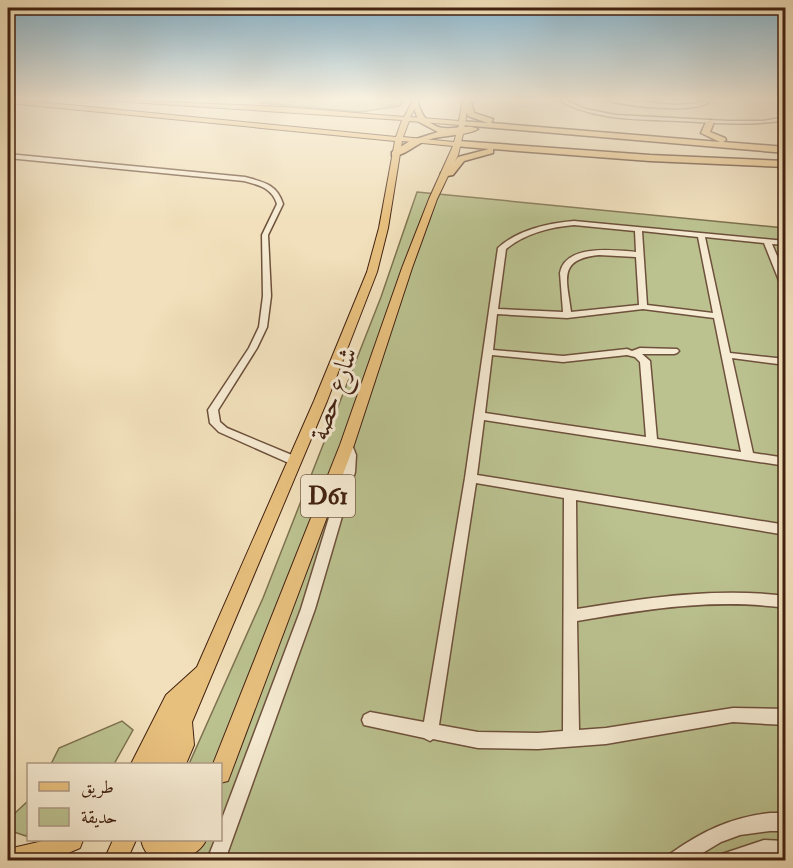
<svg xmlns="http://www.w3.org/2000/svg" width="793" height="868" font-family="'IM FELL Double Pica',Amiri,serif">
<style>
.green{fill:#bbc290;stroke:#7e7250;stroke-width:1.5}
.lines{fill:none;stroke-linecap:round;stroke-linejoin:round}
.minor-casing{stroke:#6e513c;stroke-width:3}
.major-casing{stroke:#422111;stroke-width:2}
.highway-casing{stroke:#422111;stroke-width:3}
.minor{fill:#f6ebd3;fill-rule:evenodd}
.major{fill:#e8c07e;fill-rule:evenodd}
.highway{fill:#e8c07e;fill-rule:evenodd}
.labels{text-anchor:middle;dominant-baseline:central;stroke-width:6;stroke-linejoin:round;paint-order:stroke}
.shield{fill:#f6ebd3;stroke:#785e4b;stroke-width:1.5}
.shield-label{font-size:24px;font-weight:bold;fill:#422111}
.street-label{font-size:26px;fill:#422111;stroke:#f6ebd3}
</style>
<rect width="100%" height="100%" fill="#f1e0bb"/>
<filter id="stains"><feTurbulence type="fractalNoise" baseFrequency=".00333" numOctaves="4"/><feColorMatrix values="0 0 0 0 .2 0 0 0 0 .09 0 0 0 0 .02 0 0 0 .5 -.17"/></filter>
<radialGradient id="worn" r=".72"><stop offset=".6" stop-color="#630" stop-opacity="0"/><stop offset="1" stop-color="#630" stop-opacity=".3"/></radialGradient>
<g class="green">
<polygon points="272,98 282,99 407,98 399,106 361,112 262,103"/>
<polygon points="417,192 785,228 785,860 146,860 155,840 220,840 220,764 189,764 263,598 381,297"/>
<polygon points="122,721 133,730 114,764 51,764 59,748"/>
<polygon points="28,801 28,833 26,836 8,830 8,811 15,813"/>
</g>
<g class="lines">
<g class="minor-casing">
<g id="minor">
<path d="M 555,98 L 561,98 L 585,109 L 616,115 L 728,121 L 763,121 L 786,117 L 786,120 C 750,126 715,123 680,121 C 638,119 592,121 555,98 Z"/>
<path d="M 600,98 L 677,105 L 692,104 L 702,102 L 708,98 L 713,98 C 712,99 708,103 706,104 C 686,113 620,106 600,98 Z"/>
<path d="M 8,154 L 245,177 C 263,182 277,184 283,204 L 268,235 L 271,296 L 267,327 L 257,348 L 218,410 L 220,422 L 227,428 L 299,458 L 300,461 L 299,464 L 291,464 L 219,432 L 210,423 L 208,410 L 249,348 L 259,327 L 263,296 L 262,235 L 277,204 C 272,188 259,185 244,181 L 8,158 Z"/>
<path d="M 574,221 L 786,241 L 786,245 L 772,244 L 786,277 L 786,290 L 782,288 L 764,243 L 705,237 L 730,353 L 786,359 L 786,365 L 732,358 L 753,453 L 786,458 L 786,466 L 484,420 L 477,475 L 786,525 L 786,535 L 576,500 L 577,609 C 647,598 715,587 786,596 L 786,608 C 714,598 648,609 577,621 L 579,730 L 606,728 L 733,708 L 786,709 L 786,725 L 733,722 L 606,744 L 538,749 L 478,748 L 433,739 L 430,741 L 424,738 L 364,725 L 362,720 L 364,715 L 370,712 L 424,722 L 465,478 L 498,248 C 517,230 549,223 574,221 ZM 574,225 L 635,231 L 636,252 C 614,250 565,244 560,273 L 563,312 L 498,309 L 506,249 C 524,234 550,227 574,225 ZM 642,231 L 698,237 L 713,313 L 647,305 ZM 599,255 L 636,257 L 639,305 L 571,312 C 567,280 557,259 599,255 ZM 643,309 L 714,318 L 741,452 L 657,439 L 650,361 L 642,354 L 674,354 L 677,353 L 679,351 L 677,349 L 640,348 L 632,351 L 627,349 L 563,356 L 493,350 L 497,314 L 567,318 ZM 492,355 L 563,362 L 627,355 L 635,357 L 640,362 L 646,437 L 485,413 ZM 476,483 L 564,498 L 563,731 L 538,733 L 478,732 L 439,725 Z"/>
<polygon points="347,441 351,442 356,455 355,472 315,609 225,860 207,860 215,840 220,840 220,824 301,609 343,472 346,455 342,445"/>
<path d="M 770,813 L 786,813 L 786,831 L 770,831 L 740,835 L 721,842 L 691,860 L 667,860 L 670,854 C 701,832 731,817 770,813 Z"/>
<path d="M 764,840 L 786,841 L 786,859 C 763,858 742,860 719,860 L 722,854 Z"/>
</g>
</g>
<g class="major-casing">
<g id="major">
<path d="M 70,98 L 284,107 L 404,117 L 414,98 L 420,98 L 410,117 L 459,121 L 463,98 L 469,98 L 464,130 L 458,155 L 437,199 L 412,268 L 354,445 L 228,781 L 220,783 L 220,764 L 213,764 L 340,445 L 402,268 L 429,199 L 453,146 L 402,141 L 388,228 L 377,272 L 327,401 L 192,722 L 194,745 L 186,764 L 131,764 L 166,695 L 197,667 L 314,401 L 367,272 L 379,228 L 395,141 L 8,103 L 8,99 L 396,137 L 402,120 ZM 409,121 L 459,125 L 454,142 L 403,137 Z"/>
<polygon points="47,840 83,840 80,848 52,860 8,860 8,849"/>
<polygon points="113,840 136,840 127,860 104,860"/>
<path d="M 141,840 L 206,840 C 198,859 163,868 147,853 C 144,850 142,844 141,840 Z"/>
</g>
</g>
<g class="highway-casing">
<g id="highway">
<polygon points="462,98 470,98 474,113 493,119 491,123 720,142 701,133 706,122 710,120 714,122 710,132 725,138 726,140 723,142 786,147 786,153 462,125 459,125 459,121 488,123 468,116"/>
<path d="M 411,100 L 417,100 C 419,106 421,113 425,118 C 442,138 464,121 478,129 C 466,136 441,135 427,140 C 416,144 403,157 392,156 L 392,152 L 410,141 L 438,132 L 419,122 Z"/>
<polygon points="458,141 650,155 786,161 786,167 650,161 493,149 493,153 464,161 453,175 441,177 441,173 447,171 458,157 489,149 455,146 454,144"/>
</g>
</g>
<use href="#minor" class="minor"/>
<use href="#major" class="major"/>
<use href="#highway" class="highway"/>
</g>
<linearGradient id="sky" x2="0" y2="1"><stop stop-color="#89b8d2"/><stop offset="0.45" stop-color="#f9f1e0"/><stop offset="1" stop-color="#f9f1e0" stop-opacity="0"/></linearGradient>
<rect width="793" height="220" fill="url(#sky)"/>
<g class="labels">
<rect class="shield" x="301" y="475" width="54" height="42" rx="4.5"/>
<g class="shield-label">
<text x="328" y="496">D61</text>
</g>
<g class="street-label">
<text transform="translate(334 394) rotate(-71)">شارع حصة</text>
</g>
</g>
<rect width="793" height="868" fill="none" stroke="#f1e0bb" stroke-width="30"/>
<rect x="9" y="9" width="775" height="850" fill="none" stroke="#422111" stroke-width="3"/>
<rect x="15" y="15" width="763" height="838" fill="none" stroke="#422111" stroke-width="1.5"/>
<rect x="27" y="763" width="195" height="78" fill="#f6ebd3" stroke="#ae9a85" stroke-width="1.5"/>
<rect x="39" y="782" width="30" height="9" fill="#e8c07e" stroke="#ae9a85" stroke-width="1.5"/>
<text x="81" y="793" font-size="18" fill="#422111">طريق</text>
<rect x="39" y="808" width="30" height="18" fill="#bbc290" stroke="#ae9a85" stroke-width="1.5"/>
<text x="81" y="823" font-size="18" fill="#422111">حديقة</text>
<rect width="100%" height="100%" filter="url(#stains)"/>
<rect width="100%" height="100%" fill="url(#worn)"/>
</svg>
